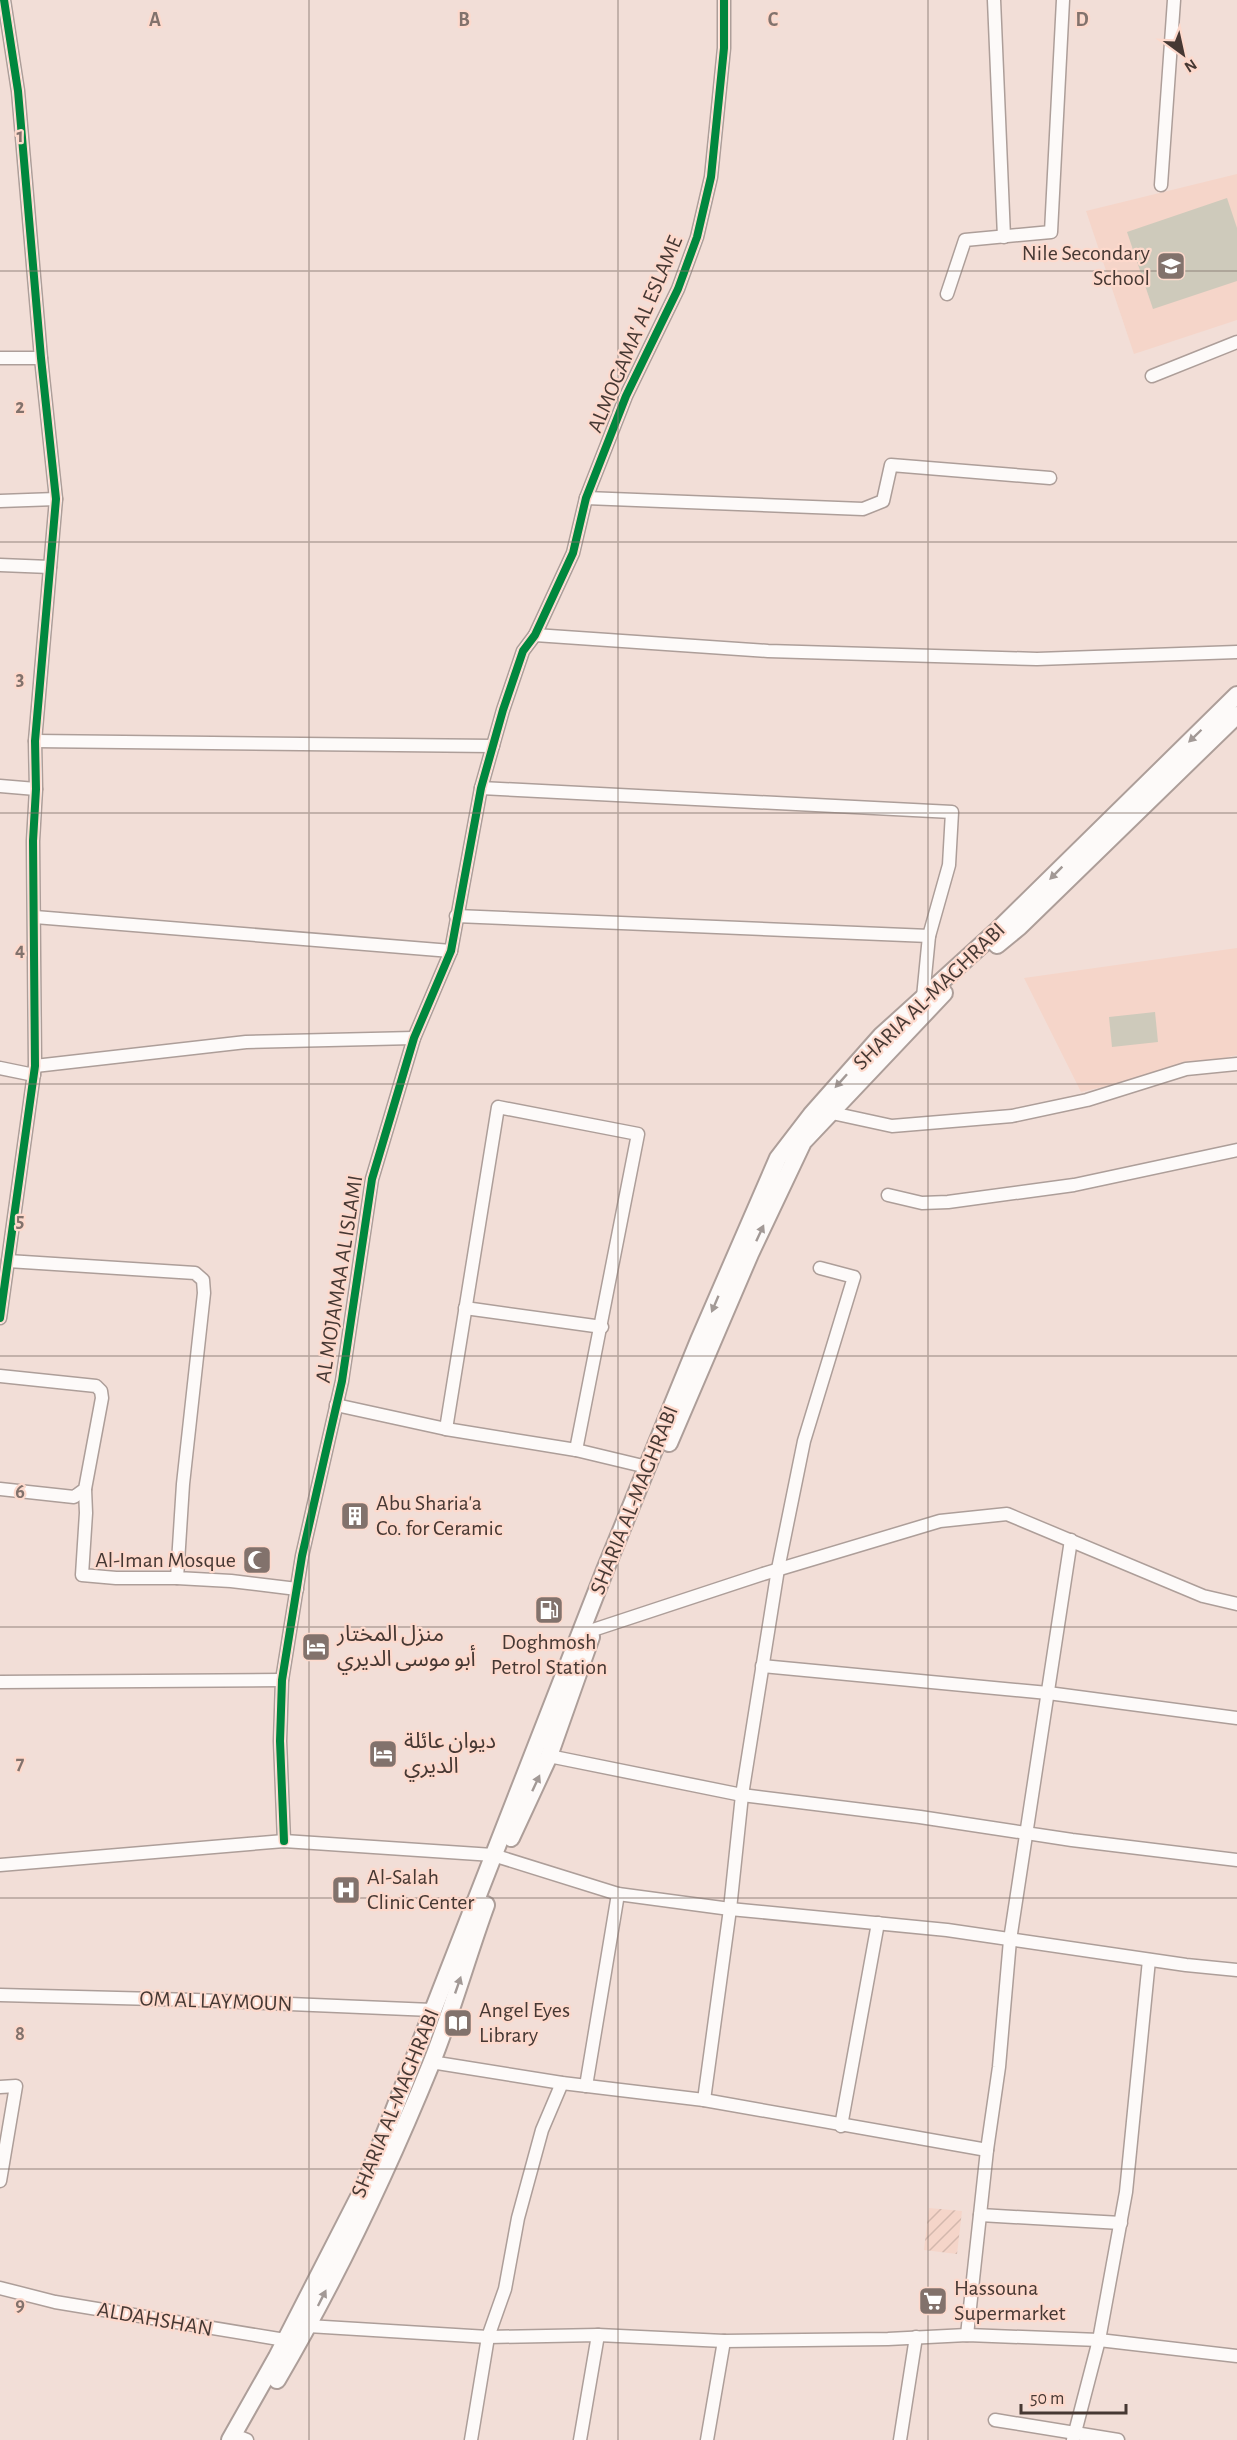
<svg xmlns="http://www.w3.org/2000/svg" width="1237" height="2440" font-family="'Alegreya Sans','Noto Sans Arabic',sans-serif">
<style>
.built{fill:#f5d5c9}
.industrial{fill:url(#industrial-furrows)}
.pitch{fill:#cecabb}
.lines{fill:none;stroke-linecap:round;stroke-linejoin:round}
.minor-casing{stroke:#ad9e99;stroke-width:15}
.secondary-casing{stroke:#ad9e99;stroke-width:20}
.minor{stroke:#fdfaf9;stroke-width:12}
.secondary{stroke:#fdfaf9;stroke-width:16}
.cycleway-casing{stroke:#fdd9cc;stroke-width:11}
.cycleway{stroke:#00873e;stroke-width:8}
.oneway{fill:#a29996}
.grid{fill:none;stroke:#82726c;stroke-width:1.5;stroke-opacity:0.55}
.labels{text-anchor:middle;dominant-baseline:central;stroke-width:4.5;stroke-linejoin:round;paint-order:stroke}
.poi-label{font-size:22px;fill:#463833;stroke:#fdd9cc;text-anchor:start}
.street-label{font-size:22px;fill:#463833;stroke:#fdd9cc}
.grid-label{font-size:20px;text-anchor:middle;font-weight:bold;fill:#82726c;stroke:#fdd9cc;stroke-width:4.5;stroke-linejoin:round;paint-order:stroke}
</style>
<defs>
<pattern id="industrial-furrows" width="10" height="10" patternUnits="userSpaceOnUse" patternTransform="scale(1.5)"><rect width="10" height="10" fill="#f5d5c9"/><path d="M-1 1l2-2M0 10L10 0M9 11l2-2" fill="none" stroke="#d3b8ad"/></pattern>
</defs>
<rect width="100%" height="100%" fill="#f2ded7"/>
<g class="built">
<polygon points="1237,174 1237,320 1134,354 1086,211"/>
<polygon points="1237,948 1237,1055 1081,1092 1024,978"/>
</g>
<polygon class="industrial" points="929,2208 962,2211 957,2254 924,2250"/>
<g class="pitch">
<polygon points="1227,198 1237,228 1237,281 1153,309 1127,232"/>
<polygon points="1155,1012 1158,1042 1112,1047 1109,1017"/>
</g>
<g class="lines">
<g class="minor-casing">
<g id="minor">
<polyline points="994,0 1004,237"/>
<polyline points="1161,185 1174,0"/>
<polyline points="947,294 965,240 1051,232 1063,0"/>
<polyline points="0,358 41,358"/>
<polyline points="1152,376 1237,342"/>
<polyline points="586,498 863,509 883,501 891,465 1050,478"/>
<polyline points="0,501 56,499"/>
<polyline points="0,565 50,567"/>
<polyline points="535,635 768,651 1037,659 1237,652"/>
<polyline points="35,741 493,746"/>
<polyline points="0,786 36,789"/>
<polyline points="481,788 952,812 949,865 929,936"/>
<polyline points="456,916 929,936 923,997"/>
<polyline points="35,917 451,951"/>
<polyline points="35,1066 246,1042 414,1038"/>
<polyline points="0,1068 34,1075"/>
<polyline points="832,1113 892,1126 1012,1116 1087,1100 1186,1069 1237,1064"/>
<polyline points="888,1195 922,1203 948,1202 1074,1185 1237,1150"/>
<polyline points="8,1261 195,1273 203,1280 204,1293 183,1484 177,1578 231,1581 297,1589"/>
<polyline points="465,1308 602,1327"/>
<polyline points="0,1318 35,1066 33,841 36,789 35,741 56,499 41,358 18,91 4,0"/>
<polyline points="0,1376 96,1386 101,1391 102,1398 85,1489 74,1497 0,1489"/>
<polyline points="336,1405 446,1429 576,1450 647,1467"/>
<polyline points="446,1429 498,1107 638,1134 576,1450"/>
<polyline points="85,1489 86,1513 82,1575 116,1578 177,1578"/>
<polyline points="593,1630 763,1574 940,1521 1007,1514 1203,1596 1237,1604"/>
<polyline points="762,1666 1048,1693 1237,1718"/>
<polyline points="0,1682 282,1680"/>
<polyline points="549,1756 742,1795 920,1817 1072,1840 1237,1860"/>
<polyline points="284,1841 280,1741 282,1680 302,1556 342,1381 372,1179 414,1038 451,951 481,788 503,710 523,651 535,635 573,553 586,498 626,396 678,289 697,237 711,177 724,48 724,0"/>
<polyline points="0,1865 284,1841 493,1855 618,1894 730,1909 947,1930 1186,1965 1237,1970"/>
<polyline points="0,1995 195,2000 432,2010"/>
<polyline points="431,2062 562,2083 704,2100 987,2150"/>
<polyline points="586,2086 618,1894"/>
<polyline points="0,2087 16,2086 0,2181"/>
<polyline points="704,2100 730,1909 742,1795 778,1569 804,1441 854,1277 820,1268"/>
<polyline points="841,2126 878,1923"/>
<polyline points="980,2215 1121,2223"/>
<polyline points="0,2288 55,2302 285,2340 308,2326 488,2337 598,2335 724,2341 888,2339 967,2335 1099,2340 1237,2356"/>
<polyline points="967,2335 987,2150 999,2067 1010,1940 1071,1540"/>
<polyline points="995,2420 1118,2440"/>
<polyline points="242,2438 247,2440"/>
<polyline points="471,2440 488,2337 505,2289 518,2218 542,2130 562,2083"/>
<polyline points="580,2440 598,2335"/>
<polyline points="707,2440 724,2341"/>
<polyline points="900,2440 916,2337"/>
<polyline points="1073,2440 1099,2340 1126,2192 1149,1960"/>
</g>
</g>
<g class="secondary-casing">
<g id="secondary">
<polyline points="997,945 1019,927 1237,715"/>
<polyline points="669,1443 750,1254 803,1142 944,993"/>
<polyline points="511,1838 549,1756 591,1637"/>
<path d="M 277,2380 C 336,2279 387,2172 431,2064 C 452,2012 467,1957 486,1905"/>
<polyline points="230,2440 277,2357 364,2187 605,1570 699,1340 778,1158 811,1115 881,1036 998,930 1237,695"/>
</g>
</g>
<use href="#minor" class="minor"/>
<use href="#secondary" class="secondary"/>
<g class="cycleway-casing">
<g id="cycleway">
<polyline points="0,1318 35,1066 33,841 36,789 35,741 56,499 41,358 18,91 4,0"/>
<polyline points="284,1841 280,1741 282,1680 302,1556 342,1381 372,1179 414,1038 451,951 481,788 503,710 523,651 535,635 573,553 586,498 626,396 678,289 697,237 711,177 724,48 724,0"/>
</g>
</g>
<use href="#cycleway" class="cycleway"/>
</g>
<defs><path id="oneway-solid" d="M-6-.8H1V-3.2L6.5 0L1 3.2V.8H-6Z" transform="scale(1.5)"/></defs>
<g class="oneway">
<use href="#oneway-solid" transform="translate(1195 736) rotate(136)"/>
<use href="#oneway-solid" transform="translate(1056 873) rotate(135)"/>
<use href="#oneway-solid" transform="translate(841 1081) rotate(132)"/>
<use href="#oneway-solid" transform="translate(760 1233) rotate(-65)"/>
<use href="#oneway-solid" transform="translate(715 1304) rotate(113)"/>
<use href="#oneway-solid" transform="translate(536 1783) rotate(-65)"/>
<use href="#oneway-solid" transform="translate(458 1985) rotate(-71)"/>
<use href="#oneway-solid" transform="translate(322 2298) rotate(-63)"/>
</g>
<path class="grid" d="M 309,0 L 309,2440M 618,0 L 618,2440M 928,0 L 928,2440M 0,271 L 1237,271M 0,542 L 1237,542M 0,813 L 1237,813M 0,1084 L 1237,1084M 0,1356 L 1237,1356M 0,1627 L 1237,1627M 0,1898 L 1237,1898M 0,2169 L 1237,2169"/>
<defs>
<g id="school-square" transform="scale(1.5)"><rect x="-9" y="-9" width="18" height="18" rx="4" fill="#82726c" stroke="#fdd9cc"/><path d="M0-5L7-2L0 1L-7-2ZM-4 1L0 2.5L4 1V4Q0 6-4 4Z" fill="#fff"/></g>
<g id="building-square" transform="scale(1.5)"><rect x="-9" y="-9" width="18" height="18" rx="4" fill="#82726c" stroke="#fdd9cc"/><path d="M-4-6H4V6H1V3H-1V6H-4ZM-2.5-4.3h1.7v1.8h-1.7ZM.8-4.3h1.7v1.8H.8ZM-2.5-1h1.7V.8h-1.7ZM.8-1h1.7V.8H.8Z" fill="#fff"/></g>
<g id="mosque-square" transform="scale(1.5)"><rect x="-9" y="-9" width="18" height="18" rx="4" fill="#82726c" stroke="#fdd9cc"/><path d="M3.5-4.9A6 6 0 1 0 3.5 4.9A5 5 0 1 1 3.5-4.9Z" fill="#fff"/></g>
<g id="fuel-square" transform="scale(1.5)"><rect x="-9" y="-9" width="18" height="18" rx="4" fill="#82726c" stroke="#fdd9cc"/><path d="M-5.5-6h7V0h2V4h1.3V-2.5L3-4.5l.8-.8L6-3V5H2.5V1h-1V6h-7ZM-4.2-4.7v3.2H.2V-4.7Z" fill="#fff"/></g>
<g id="hotel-square" transform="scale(1.5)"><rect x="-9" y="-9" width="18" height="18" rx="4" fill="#82726c" stroke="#fdd9cc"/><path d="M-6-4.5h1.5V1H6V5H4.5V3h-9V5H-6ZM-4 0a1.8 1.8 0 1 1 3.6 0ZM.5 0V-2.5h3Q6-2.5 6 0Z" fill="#fff"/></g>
<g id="hospital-square" transform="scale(1.5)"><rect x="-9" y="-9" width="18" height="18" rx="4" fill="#82726c" stroke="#fdd9cc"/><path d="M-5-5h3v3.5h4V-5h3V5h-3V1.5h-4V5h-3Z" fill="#fff"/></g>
<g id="library-square" transform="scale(1.5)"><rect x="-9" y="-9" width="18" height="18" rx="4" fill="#82726c" stroke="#fdd9cc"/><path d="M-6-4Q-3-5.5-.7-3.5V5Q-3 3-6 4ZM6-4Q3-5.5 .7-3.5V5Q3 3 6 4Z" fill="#fff"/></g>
<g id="supermarket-square" transform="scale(1.5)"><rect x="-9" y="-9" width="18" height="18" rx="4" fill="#82726c" stroke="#fdd9cc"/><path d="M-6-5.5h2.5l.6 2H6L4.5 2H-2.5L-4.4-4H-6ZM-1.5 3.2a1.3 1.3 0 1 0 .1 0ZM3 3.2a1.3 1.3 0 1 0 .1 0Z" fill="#fff"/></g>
</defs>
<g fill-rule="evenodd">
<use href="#school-square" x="1171" y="266"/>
<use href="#building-square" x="355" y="1516"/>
<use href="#mosque-square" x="257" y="1560"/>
<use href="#fuel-square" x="549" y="1610"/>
<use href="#hotel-square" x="316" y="1647"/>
<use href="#hotel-square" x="383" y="1754"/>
<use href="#hospital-square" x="346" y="1890"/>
<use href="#library-square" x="458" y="2023"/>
<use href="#supermarket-square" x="933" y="2301"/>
</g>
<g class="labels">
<g class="poi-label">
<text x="1150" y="253" text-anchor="end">Nile Secondary<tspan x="1150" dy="25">School</tspan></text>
<text x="376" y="1503">Abu Sharia'a<tspan x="376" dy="25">Co. for Ceramic</tspan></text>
<text x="236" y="1560" text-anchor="end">Al-Iman Mosque</text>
<text x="337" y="1634">منزل المختار<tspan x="337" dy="25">أبو موسى الديري</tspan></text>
<text x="549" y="1642" text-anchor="middle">Doghmosh<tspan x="549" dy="25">Petrol Station</tspan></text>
<text x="404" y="1741">ديوان عائلة<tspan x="404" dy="25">الديري</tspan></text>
<text x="367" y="1877">Al-Salah<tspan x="367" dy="25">Clinic Center</tspan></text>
<text x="479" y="2010">Angel Eyes<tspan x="479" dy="25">Library</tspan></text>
<text x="954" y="2288">Hassouna<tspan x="954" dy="25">Supermarket</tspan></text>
</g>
<g class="street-label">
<text transform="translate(635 334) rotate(-67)">ALMOGAMA' AL ESLAME</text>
<text transform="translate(929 996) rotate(-44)">SHARIA AL-MAGHRABI</text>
<text transform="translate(339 1279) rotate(-81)">AL MOJAMAA AL ISLAMI</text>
<text transform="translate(634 1500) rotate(-68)">SHARIA AL-MAGHRABI</text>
<text transform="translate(216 2001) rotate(2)">OM AL LAYMOUN</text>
<text transform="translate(395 2103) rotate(-68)">SHARIA AL-MAGHRABI</text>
<text transform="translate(155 2319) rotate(10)">ALDAHSHAN</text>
</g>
</g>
<g class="grid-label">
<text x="155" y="26">A</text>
<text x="464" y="26">B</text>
<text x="773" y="26">C</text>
<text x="1082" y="26">D</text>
<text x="20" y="142">1</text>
<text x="20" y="413">2</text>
<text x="20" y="685">3</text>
<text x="20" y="956">4</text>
<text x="20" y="1227">5</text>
<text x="20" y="1498">6</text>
<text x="20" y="1769">7</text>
<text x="20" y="2040">8</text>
<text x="20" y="2311">9</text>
</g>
<g transform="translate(1183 54) rotate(147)" stroke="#fdd9cc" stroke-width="4.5" paint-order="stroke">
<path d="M0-4.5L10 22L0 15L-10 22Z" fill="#463833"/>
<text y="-9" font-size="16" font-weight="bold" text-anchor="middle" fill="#463833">N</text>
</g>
<path d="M1021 2404v9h105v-9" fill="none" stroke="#463833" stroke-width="3"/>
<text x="1030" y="2404" font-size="18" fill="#463833" stroke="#fdd9cc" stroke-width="4.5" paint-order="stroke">50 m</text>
</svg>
